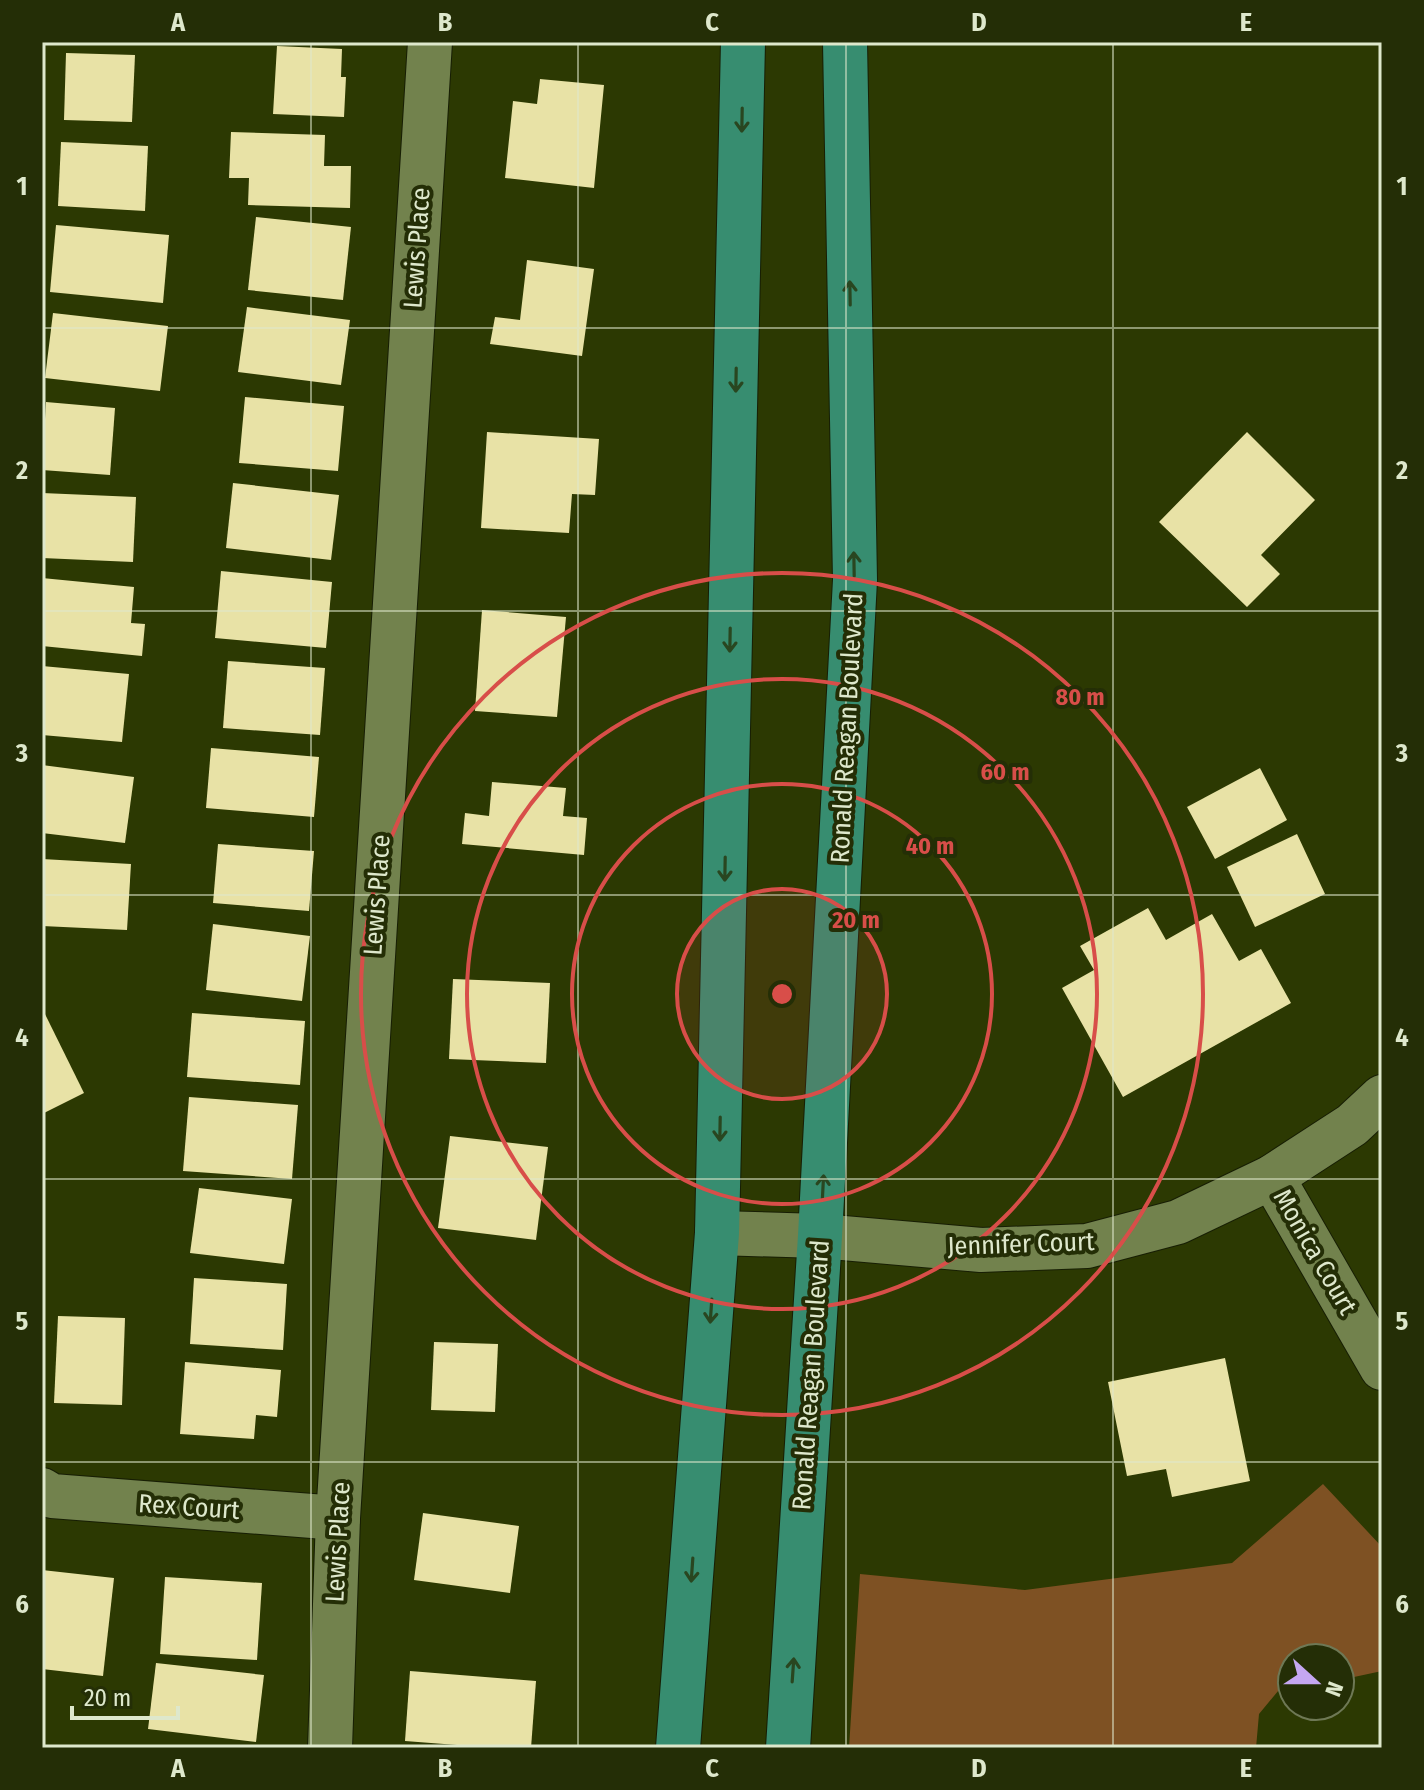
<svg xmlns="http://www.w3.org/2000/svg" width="1424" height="1790" font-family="'Fira Sans Condensed',sans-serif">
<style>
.forest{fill:#7e5123}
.building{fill:#e8e2a6}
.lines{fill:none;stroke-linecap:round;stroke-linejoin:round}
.minor-casing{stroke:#171e04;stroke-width:46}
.major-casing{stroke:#171e04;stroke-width:46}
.minor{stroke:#72824d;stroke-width:44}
.major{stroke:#378d70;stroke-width:44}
.oneway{stroke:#294620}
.grid{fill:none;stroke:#dee8cc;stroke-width:2;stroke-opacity:0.55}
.ring{fill:none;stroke:#d84e49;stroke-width:4}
.labels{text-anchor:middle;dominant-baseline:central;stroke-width:8;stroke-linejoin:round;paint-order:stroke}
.street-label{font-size:26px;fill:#dee8cc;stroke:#242e06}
.centre{fill:#d84e49;stroke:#242e06;stroke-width:4}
.ring-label{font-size:24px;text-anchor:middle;font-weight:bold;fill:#d84e49;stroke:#242e06;stroke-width:8;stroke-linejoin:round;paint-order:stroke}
.neatline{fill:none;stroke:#dee8cc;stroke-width:3}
.grid-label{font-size:26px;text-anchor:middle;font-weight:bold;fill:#dee8cc}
</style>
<rect width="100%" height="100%" fill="#2c3902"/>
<polygon class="forest" points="1323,1484 1382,1547 1382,1671 1340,1680 1340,1658 1292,1658 1292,1679 1288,1679 1259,1714 1256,1748 849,1748 860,1574 1025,1590 1232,1563"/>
<g class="building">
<polygon points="277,46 342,49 341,77 346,77 344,117 273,114"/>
<polygon points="66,53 135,55 132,122 64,120"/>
<polygon points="540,79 604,85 594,188 505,178 513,101 537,104"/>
<polygon points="231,132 325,135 324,166 351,166 350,208 248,205 249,178 229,178"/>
<polygon points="61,142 148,146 145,211 58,206"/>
<polygon points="256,217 351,227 343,300 248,290"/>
<polygon points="56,225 169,235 163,303 50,292"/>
<polygon points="527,260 594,269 582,356 490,344 495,317 520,320"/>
<polygon points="247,307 350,320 341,385 238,372"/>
<polygon points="53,313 168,326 160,391 45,378"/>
<polygon points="245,397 344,406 338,471 239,463"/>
<polygon points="46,402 115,408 110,475 42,470"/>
<polygon points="487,432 599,439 595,495 572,494 569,533 481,528"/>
<polygon points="1247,432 1315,500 1261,555 1280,574 1247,607 1159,522"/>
<polygon points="233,483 339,495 331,560 226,548"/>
<polygon points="42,493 136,497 133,562 42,558"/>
<polygon points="221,571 332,582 326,648 215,638"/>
<polygon points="42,578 134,587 131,623 145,624 142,656 42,646"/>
<polygon points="482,610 566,617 557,717 475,711"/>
<polygon points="228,661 325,668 320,735 223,728"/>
<polygon points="42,666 129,674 122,742 42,735"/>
<polygon points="211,748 319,757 314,817 206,808"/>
<polygon points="42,765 134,777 125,843 42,833"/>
<polygon points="1260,768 1287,820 1215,859 1187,807"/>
<polygon points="492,782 566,788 563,816 587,818 584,855 462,844 465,813 489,816"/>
<polygon points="1297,834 1325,894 1255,927 1227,867"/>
<polygon points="218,844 314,851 309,911 213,903"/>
<polygon points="42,859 131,864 127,930 42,926"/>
<polygon points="1148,908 1166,940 1212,914 1239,961 1261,949 1291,1003 1123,1097 1062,988 1094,970 1080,946"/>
<polygon points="213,924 310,936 302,1001 206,990"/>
<polygon points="453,979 550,983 546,1063 449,1059"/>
<polygon points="42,1008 84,1093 42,1114"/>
<polygon points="192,1013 305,1021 300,1085 187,1077"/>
<polygon points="189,1097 298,1105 292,1179 183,1171"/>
<polygon points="450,1136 548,1147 536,1240 438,1228"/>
<polygon points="199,1188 292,1199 284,1264 190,1253"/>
<polygon points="194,1278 287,1284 283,1350 190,1344"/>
<polygon points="58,1316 125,1318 122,1405 54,1403"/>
<polygon points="434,1342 498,1344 495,1412 431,1410"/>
<polygon points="1225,1358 1250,1481 1172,1497 1166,1469 1127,1476 1108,1382"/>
<polygon points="185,1362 281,1370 277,1417 256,1415 254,1439 180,1434"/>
<polygon points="423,1513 519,1526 510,1593 414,1580"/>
<polygon points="42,1570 114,1578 103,1676 42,1669"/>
<polygon points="165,1577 262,1583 257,1660 160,1654"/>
<polygon points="156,1663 264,1675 256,1742 148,1729"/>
<polygon points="410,1671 536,1681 531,1748 496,1748 405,1741"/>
</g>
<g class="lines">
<g class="minor-casing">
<g id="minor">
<polyline points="1272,1177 1382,1368"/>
<polyline points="717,1233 820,1236 981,1250 1087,1246 1178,1222 1272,1177 1352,1125 1382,1097"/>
<polyline points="42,1490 52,1496 338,1518"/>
<polyline points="330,1748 338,1518 430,42"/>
</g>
</g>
<g class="major-casing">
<g id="major">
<polyline points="678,1748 717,1233 743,42"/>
<polyline points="788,1748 820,1236 855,580 845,42"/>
</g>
</g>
<use href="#minor" class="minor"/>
<use href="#major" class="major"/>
</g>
<defs><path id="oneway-shaft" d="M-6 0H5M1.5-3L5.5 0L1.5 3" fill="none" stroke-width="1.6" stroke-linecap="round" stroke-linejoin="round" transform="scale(2)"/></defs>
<g class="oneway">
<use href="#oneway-shaft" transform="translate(742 120) rotate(91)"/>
<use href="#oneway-shaft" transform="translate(850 293) rotate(-91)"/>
<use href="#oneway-shaft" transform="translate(736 380) rotate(91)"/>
<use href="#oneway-shaft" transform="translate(854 564) rotate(-91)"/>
<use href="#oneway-shaft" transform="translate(730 640) rotate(91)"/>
<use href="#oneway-shaft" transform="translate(725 869) rotate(91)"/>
<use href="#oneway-shaft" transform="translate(720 1129) rotate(91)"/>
<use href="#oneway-shaft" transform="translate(823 1187) rotate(-87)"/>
<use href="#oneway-shaft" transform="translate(711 1311) rotate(94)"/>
<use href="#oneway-shaft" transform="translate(692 1570) rotate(94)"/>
<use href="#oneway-shaft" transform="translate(793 1670) rotate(-86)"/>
</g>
<path class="grid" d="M 311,42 L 311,1748M 578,42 L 578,1748M 846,42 L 846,1748M 1113,42 L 1113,1748M 42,328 L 1382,328M 42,611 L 1382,611M 42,895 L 1382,895M 42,1179 L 1382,1179M 42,1462 L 1382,1462"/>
<circle cx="782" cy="994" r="105" fill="#d84e49" fill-opacity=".12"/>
<g class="ring">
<circle cx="782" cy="994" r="105"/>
<circle cx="782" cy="994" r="210"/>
<circle cx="782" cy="994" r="315"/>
<circle cx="782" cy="994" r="421"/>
</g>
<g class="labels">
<g class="street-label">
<text transform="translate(417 248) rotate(-86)">Lewis Place</text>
<text transform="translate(847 728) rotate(-87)">Ronald Reagan Boulevard</text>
<text transform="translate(377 895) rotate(-86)">Lewis Place</text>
<text transform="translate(1021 1244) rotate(-2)">Jennifer Court</text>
<text transform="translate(1315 1252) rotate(60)">Monica Court</text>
<text transform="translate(811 1375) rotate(-86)">Ronald Reagan Boulevard</text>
<text transform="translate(189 1507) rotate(4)">Rex Court</text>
<text transform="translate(338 1542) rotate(-87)">Lewis Place</text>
</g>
</g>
<circle cx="782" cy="994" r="12" class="centre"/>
<g class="ring-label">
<text x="1080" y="705">80 m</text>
<text x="1005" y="780">60 m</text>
<text x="930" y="854">40 m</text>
<text x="856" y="928">20 m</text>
</g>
<rect width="1424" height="1790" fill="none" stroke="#242e06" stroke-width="88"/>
<g transform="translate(1316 1682) rotate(111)"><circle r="38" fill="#242e06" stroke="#6e7855" stroke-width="2"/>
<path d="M0-6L14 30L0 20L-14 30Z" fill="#c5a7f1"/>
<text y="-12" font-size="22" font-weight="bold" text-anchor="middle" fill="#dee8cc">N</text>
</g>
<path d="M72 1706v12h106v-12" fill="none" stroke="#dee8cc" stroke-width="4"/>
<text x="84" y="1706" font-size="24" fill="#dee8cc" stroke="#242e06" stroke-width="6" paint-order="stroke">20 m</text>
<rect x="44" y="44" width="1336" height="1702" class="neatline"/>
<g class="grid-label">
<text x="178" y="31">A</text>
<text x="445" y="31">B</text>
<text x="712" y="31">C</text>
<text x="979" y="31">D</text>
<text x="1246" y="31">E</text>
<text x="22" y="195">1</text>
<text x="1402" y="195">1</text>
<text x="22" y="479">2</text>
<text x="1402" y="479">2</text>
<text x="22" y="762">3</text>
<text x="1402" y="762">3</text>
<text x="22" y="1046">4</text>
<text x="1402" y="1046">4</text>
<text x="22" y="1330">5</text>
<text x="1402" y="1330">5</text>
<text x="22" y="1613">6</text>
<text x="1402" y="1613">6</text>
<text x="178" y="1777">A</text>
<text x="445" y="1777">B</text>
<text x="712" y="1777">C</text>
<text x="979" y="1777">D</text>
<text x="1246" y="1777">E</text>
</g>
</svg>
